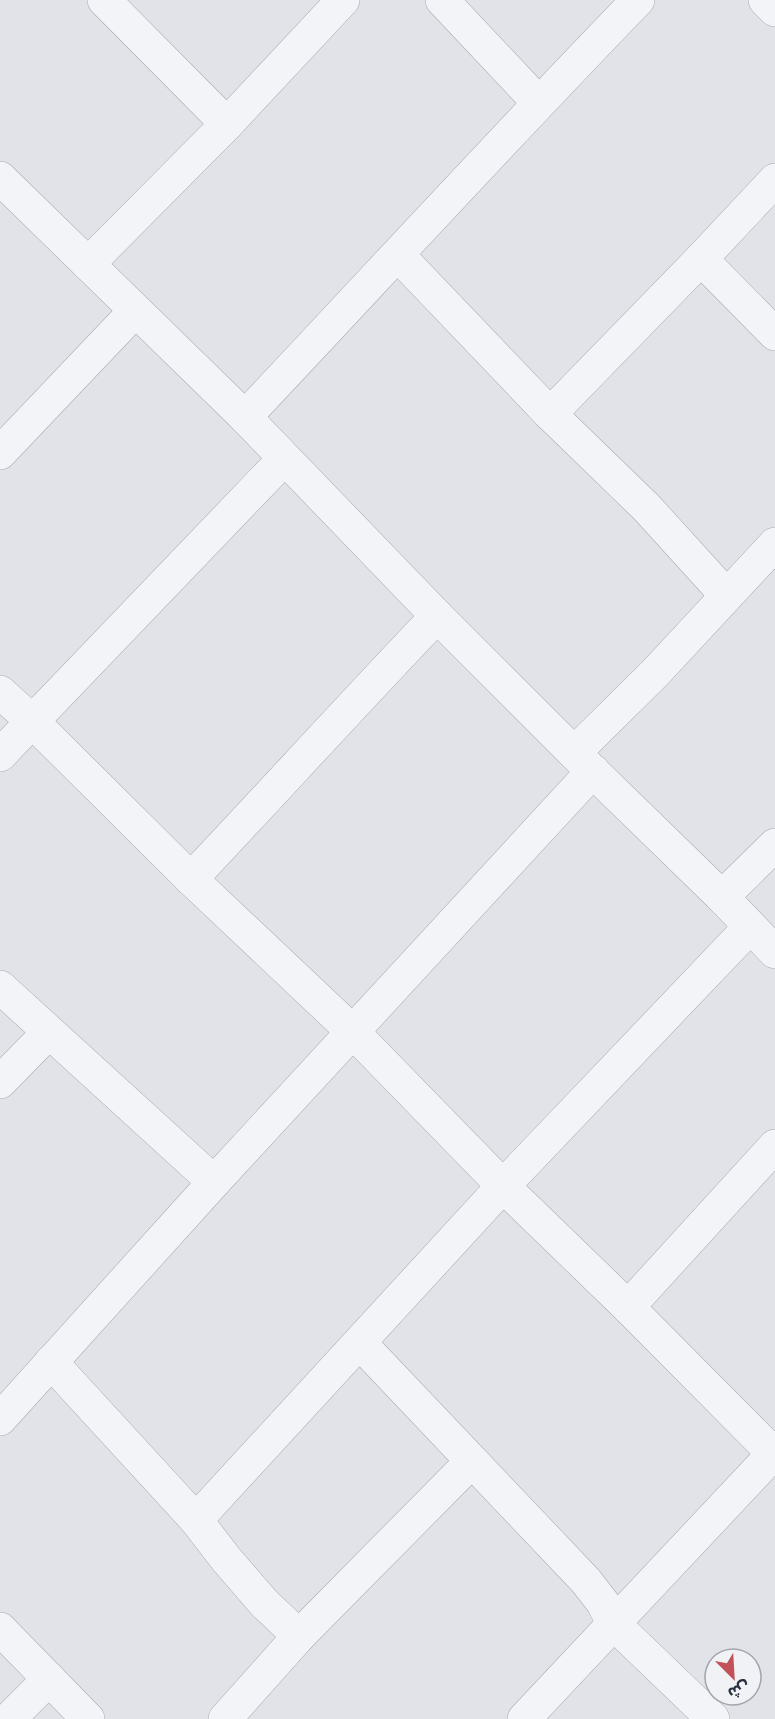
<svg xmlns="http://www.w3.org/2000/svg" width="775" height="1719" font-family="'Public Sans','Noto Sans Arabic',sans-serif">
<style>
.lines{fill:none;stroke-linecap:round;stroke-linejoin:round}
.minor-casing{stroke:#a7aab2;stroke-width:34}
.minor{stroke:#f3f4f7;stroke-width:33}
</style>
<rect width="100%" height="100%" fill="#e1e3e8"/>
<g class="lines">
<g class="minor-casing">
<g id="minor">
<polyline points="104,0 227,124"/>
<polyline points="442,0 538,102"/>
<polyline points="765,0 775,10"/>
<polyline points="0,178 245,417 437,616 574,753 722,897 775,952"/>
<polyline points="398,255 550,414 646,507 726,595"/>
<polyline points="701,259 775,334"/>
<polyline points="88,264 227,124 343,0"/>
<polyline points="550,414 701,259 775,180"/>
<path d="M 245,417 C 376,278 505,137 638,0"/>
<polyline points="0,453 135,311"/>
<polyline points="0,692 32,721 191,879 352,1031 503,1186 628,1307 775,1455"/>
<polyline points="574,753 655,673 775,544"/>
<polyline points="0,755 284,459"/>
<path d="M 191,879 C 273,792 354,703 437,616"/>
<polyline points="722,897 775,845"/>
<polyline points="0,987 214,1182"/>
<polyline points="0,1082 49,1032"/>
<polyline points="628,1307 775,1146"/>
<polyline points="360,1343 586,1581 603,1603 613,1623 713,1719"/>
<polyline points="51,1362 196,1520 226,1559 264,1603 299,1636"/>
<polyline points="0,1419 214,1182 593,771"/>
<polyline points="196,1520 503,1186 750,927"/>
<polyline points="0,1629 88,1719"/>
<polyline points="9,1719 49,1679"/>
<polyline points="225,1719 299,1636 471,1462"/>
<polyline points="524,1719 775,1452"/>
</g>
</g>
<use href="#minor" class="minor"/>
</g>
<g transform="translate(733 1677) rotate(156)"><circle r="28" fill="#f0f2f6" stroke="#a1a4ac" stroke-width="1.5"/>
<path d="M0-4.5L10 22L0 15L-10 22Z" fill="#c25158"/>
<text y="-9" font-size="16" font-weight="bold" text-anchor="middle" fill="#2b303e">ش</text>
</g>
</svg>
